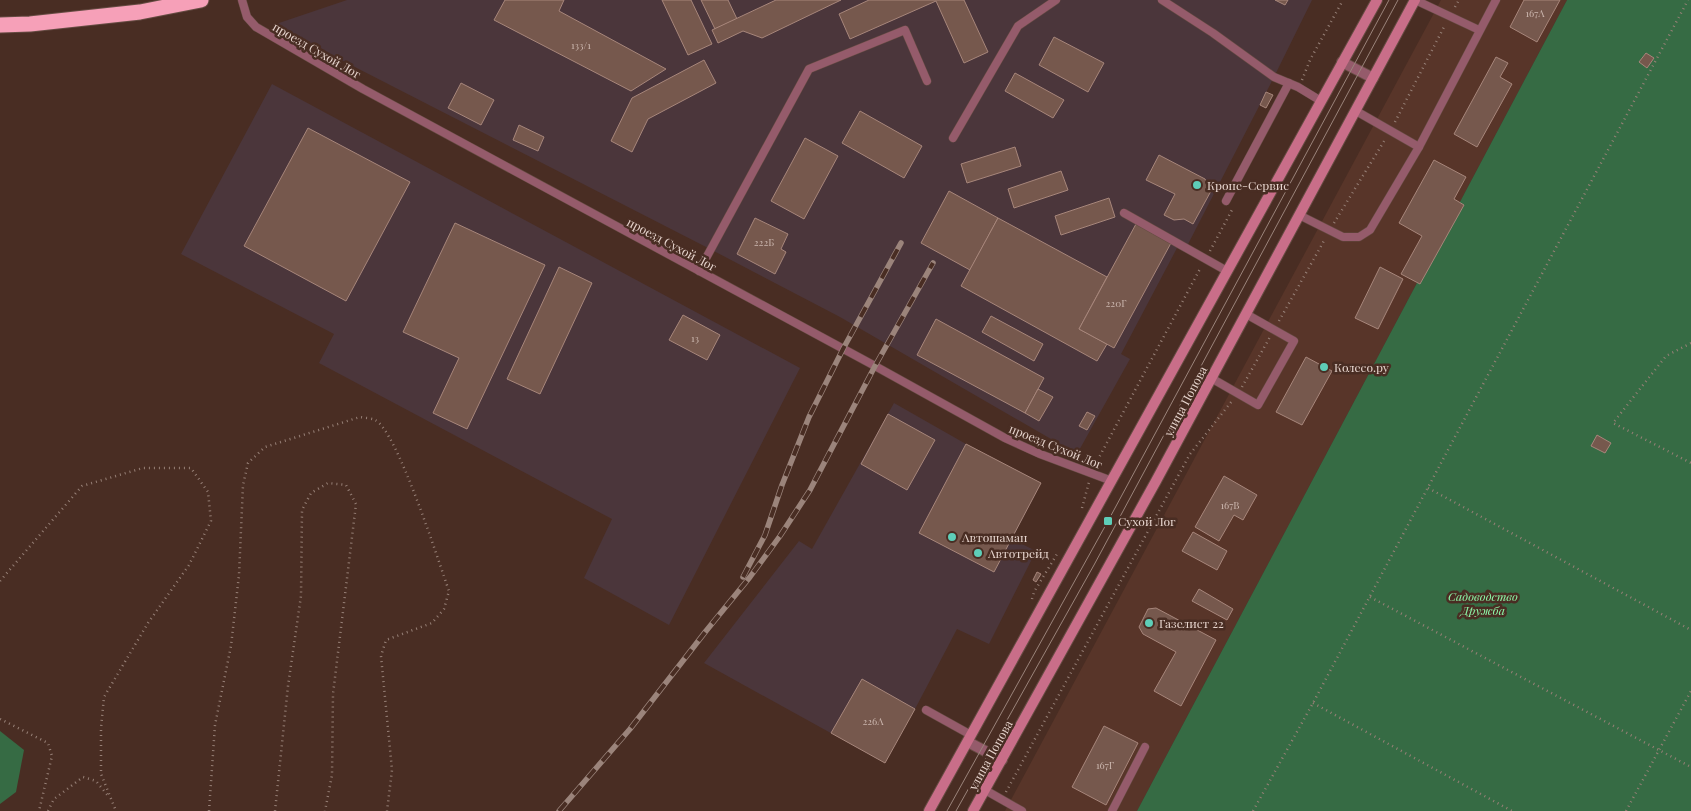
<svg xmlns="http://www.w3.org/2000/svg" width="1691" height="811" font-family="'Playfair Display',serif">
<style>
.built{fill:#583529}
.industrial{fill:#4b363b}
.green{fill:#366b44}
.building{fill:#76584d;stroke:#a7867b}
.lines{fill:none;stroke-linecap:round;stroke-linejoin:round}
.lane-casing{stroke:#654b42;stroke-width:9}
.street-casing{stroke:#654b42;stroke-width:12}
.secondary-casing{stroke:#654b42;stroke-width:12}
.highway-casing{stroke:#654b42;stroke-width:17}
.path{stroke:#978077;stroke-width:2.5;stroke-dasharray:1 4;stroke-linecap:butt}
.lane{stroke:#955b6b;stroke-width:8}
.street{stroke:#955b6b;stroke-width:10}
.secondary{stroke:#c96e89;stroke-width:10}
.highway{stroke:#f6a0b8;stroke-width:15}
.tram{stroke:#9b847b;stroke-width:1}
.rail-casing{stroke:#9b847b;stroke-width:5.5}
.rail{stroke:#492d23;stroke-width:4;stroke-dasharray:11;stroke-linecap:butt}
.poi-dot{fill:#5eceb8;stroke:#492d23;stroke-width:2}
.labels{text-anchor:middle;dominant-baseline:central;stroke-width:5;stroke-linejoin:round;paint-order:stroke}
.number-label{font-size:10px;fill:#cbb6ae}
.street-label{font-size:12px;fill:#e7d5ce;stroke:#492d23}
.poi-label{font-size:12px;fill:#e7d5ce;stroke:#492d23;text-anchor:start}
.park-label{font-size:12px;font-style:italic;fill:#8cf4a6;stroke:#492d23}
</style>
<rect width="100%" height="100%" fill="#492d23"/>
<polygon class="built" points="1441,0 1567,0 1137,811 1005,811"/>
<g class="industrial">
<polygon points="347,0 1312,0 1274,77 1184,252 1177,248 1121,354 1130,359 1077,454 840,317 710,249 273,25"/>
<polygon points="272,84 800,368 669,625 584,578 612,519 319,363 334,334 181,254"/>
<polygon points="894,403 966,444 1041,483 1012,539 1036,551 989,644 957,629 915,709 885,763 704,663 799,541 812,549"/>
</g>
<g class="green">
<polygon points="1567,0 1691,0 1691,811 1137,811"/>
<polygon points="0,731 24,750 16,792 0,804"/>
</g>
<g class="building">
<polygon points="505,0 564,0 559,11 666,69 631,91 494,20"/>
<polygon points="662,0 691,0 712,44 688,55"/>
<polygon points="701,0 728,0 737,19 715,29"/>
<polygon points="776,0 841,0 762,38 743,31 718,43 712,30"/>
<polygon points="869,0 964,0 988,52 964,63 936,1 850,39 839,14"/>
<polygon points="1275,0 1288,0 1285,5"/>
<polygon points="1524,0 1560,0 1537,42 1510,27"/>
<polygon points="1054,37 1104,63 1088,92 1039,65"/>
<polygon points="1646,53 1654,58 1647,68 1639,62"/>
<polygon points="1496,57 1508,63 1500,77 1512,84 1477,147 1454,134"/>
<polygon points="704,60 716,83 648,119 632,152 611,141 632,98"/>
<polygon points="1015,73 1064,100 1053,118 1005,91"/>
<polygon points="461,83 494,100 481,125 448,108"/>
<polygon points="1266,92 1273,95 1266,108 1260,105"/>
<polygon points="860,111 922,146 904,178 842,143"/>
<polygon points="519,125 544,137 538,151 513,140"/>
<polygon points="308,128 410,182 346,301 244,246"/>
<polygon points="805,138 838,156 804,219 771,201"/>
<polygon points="1015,147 1021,166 967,183 961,164"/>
<polygon points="1159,155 1205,179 1211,191 1193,224 1184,219 1174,220 1164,215 1175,194 1146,180"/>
<polygon points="1434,160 1466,177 1454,199 1464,205 1420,284 1401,274 1422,236 1399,223"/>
<polygon points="1061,171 1068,190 1014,208 1008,189"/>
<polygon points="949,191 998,218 970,270 921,243"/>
<polygon points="1109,198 1115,217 1061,235 1055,216"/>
<polygon points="755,218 788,234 781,249 786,252 775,274 737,254"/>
<polygon points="998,218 1107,277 1079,329 1107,344 1097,361 961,286"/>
<polygon points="455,223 545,265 467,429 433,413 459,358 403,332"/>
<polygon points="1136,224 1171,243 1114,348 1079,329"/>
<polygon points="559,267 592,283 540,394 507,379"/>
<polygon points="1380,267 1403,279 1378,329 1355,318"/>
<polygon points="683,315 720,335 707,360 669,340"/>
<polygon points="991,316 1043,344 1034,361 982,332"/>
<polygon points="936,319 1044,378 1025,413 917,355"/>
<polygon points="1306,357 1332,371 1302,425 1276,412"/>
<polygon points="1038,389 1053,397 1039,421 1025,413"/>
<polygon points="1087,412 1095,416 1087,430 1079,426"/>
<polygon points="888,414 935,440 907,490 861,464"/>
<polygon points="1597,435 1611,443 1605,453 1591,446"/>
<polygon points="966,444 1041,483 994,572 919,533"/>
<polygon points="1224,476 1257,495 1243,520 1234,515 1219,541 1195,527"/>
<polygon points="1193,532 1227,551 1217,570 1182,551"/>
<polygon points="1037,572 1041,574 1036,582 1033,580"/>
<polygon points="1199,589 1233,609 1227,620 1192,601"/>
<polygon points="1156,608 1216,640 1181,706 1154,691 1176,652 1143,634 1139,627 1148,609"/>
<polygon points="862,679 915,709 885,763 831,733"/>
<polygon points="1104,726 1138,743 1106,805 1072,787"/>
</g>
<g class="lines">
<g class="lane-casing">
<g id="lane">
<polyline points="242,0 247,17 256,27 363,89 875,366 1005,438 1040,454 1112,481"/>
<polyline points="1162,0 1213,33 1274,77 1298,87 1321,101"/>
<polyline points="1415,0 1479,30"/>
<polyline points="1356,111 1419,147"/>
<polyline points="953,138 1018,26 1056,0"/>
<polyline points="1226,201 1289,83"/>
<polyline points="1124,213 1227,271"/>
<polyline points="1299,215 1343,237 1359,237 1370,230 1419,147 1496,0"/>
<polyline points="699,271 809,69 905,30 927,81"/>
<polyline points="1211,378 1258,405 1294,341 1246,314"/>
<polyline points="926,710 971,735"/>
<polyline points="985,790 1022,811"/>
<polyline points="1112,811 1145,747"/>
</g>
</g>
<g class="street-casing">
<g id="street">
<polyline points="1342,62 1373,78"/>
<polyline points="968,742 1002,760"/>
</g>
</g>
<g class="secondary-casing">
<g id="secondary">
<polyline points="929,811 1377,0"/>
<polyline points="973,811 1156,481 1415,0"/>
</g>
</g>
<g class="highway-casing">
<polyline id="highway" points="0,25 30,24 140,12 201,0"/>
</g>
<g class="path">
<polyline points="1455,7 1459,0"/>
<polyline points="1302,80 1310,60 1343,0"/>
<polyline points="1395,122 1445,25"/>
<polyline points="1334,223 1386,138"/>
<polyline points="1210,251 1233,208"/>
<polyline points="1279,321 1325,239"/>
<polyline points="1691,343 1666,356 1613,423 1691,463"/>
<polyline points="1242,387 1270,337"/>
<polyline points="1095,465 1201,267"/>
<polyline points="1428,488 1691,630"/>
<polyline points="1082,508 1089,482"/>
<polyline points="0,581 82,486 143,468 191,468 208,492 211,521 189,565 148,623 104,697 101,728 101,774 116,811"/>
<polyline points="1370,597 1691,767"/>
<polyline points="1032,599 1034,592 1057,554"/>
<polyline points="1313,703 1512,811"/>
<polyline points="0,719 48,743 52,756 39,811"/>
<polyline points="1006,792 1190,454 1232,401"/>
<polyline points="48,811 54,799 83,777 96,781 109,797"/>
<path d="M 209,811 L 215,725 L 231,646 L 239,575 L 243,485 L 248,463 L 265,447 L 360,417 C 365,418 371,418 375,420 C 397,430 439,563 449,591 L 444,609 L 432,623 L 386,640 L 381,656 L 392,770 L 387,811"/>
<polyline points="275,811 288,686 301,596 302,510 311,493 328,483 346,485 356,504 333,694 332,775 325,811"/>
<polyline points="1253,811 1313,703 1688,0"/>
<polyline points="1626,811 1691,691"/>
</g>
<use href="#lane" class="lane"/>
<use href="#street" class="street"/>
<use href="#secondary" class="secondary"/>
<use href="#highway" class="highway"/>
<g class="tram">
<polyline points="947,811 1108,521 1389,0"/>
<polyline points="956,811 1094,565 1398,0"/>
</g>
<g class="rail-casing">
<g id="rail">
<polyline points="743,577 765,535 782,485 809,417 843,349 901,243"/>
<polyline points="559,811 630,729 706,631 750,577 780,536 810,490 875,366 933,263"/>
</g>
</g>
<use href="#rail" class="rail"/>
</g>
<g class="poi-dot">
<circle cx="1197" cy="185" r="5"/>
<circle cx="1324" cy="367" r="5"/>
<rect x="1103" y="516" width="10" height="10" rx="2.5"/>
<circle cx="952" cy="537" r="5"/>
<circle cx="978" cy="553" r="5"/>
<circle cx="1149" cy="623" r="5"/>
</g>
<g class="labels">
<g class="number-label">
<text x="1535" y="13">167А</text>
<text x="581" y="45">133/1</text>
<text x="764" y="242">222Б</text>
<text x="1116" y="303">220Г</text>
<text x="695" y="338">13</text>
<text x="1230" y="505">167В</text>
<text x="873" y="721">226А</text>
<text x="1105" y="765">167Г</text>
</g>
<g class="street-label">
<text transform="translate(317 50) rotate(30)">проезд Сухой Лог</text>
<text transform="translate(672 244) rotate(28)">проезд Сухой Лог</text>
<text transform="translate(1185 401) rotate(-62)">улица Попова</text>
<text transform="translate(1056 446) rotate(22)">проезд Сухой Лог</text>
<text transform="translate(990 755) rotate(-61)">улица Попова</text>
</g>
<g class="poi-label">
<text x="1207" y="185">Кроне-Сервис</text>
<text x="1334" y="367">Колесо.ру</text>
<text x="1118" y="521">Сухой Лог</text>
<text x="962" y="537">Автошаман</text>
<text x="988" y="553">Автотрейд</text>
<text x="1159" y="623">Газелист 22</text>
</g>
<g class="park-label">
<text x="1483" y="596">Садоводство<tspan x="1483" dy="14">Дружба</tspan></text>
</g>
</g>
</svg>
